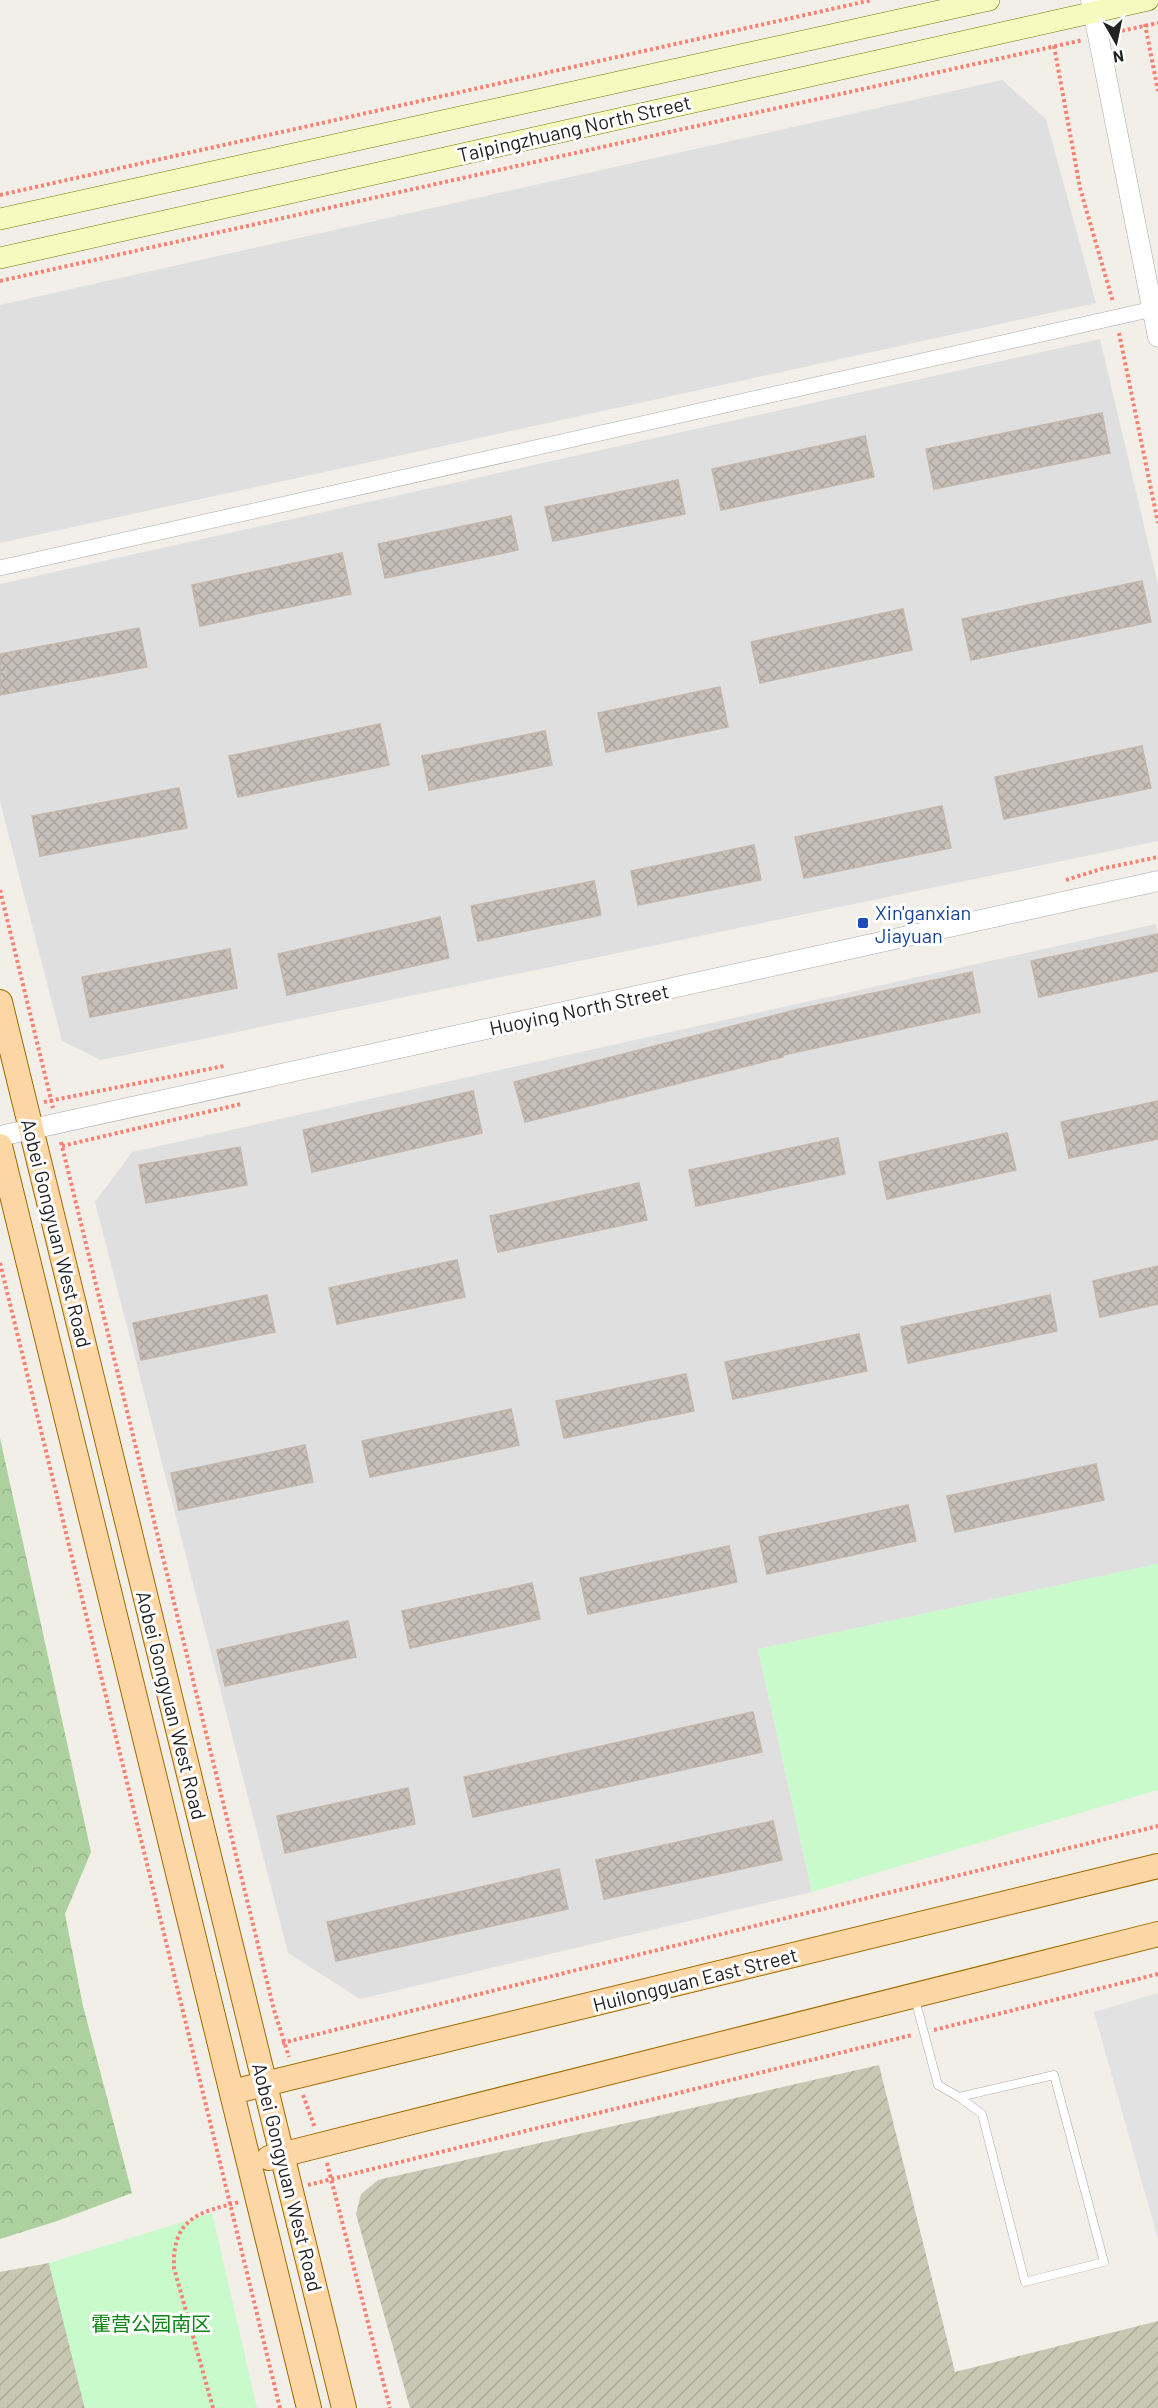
<svg xmlns="http://www.w3.org/2000/svg" width="1158" height="2408" font-family="Barlow,'Noto Sans SC',sans-serif">
<style>
.residential{fill:#e0dfdf}
.construction{fill:url(#construction-furrows)}
.forest{fill:url(#forest-crowns)}
.park{fill:#c8facc}
.parking{fill:#e2e2e2}
.building{fill:url(#building-cross-hatch);stroke:#c4b6ab;stroke-width:1.5}
.lines{fill:none;stroke-linecap:round;stroke-linejoin:round}
.service-casing{stroke:#a9a9a9;stroke-width:9}
.minor-casing{stroke:#a9a9a9;stroke-width:16}
.tertiary-casing{stroke:#a9a9a9;stroke-width:21}
.secondary-casing{stroke:#707d05;stroke-width:22}
.primary-casing{stroke:#a06b00;stroke-width:26}
.path{stroke:#fa8072;stroke-width:4;stroke-dasharray:3 3;stroke-linecap:butt}
.service{stroke:#fff;stroke-width:8}
.minor{stroke:#fff;stroke-width:15}
.tertiary{stroke:#fff;stroke-width:20}
.secondary{stroke:#f7fabf;stroke-width:21}
.primary{stroke:#fcd6a4;stroke-width:24}
.transit-dot{fill:#1a4fb4;stroke:#fff;stroke-width:2}
.labels{text-anchor:middle;dominant-baseline:central;stroke-width:6;stroke-linejoin:round;paint-order:stroke}
.street-label{font-size:20px;fill:#222;stroke:#fff}
.transit-label{font-size:20px;fill:#164399;stroke:#fff;text-anchor:start}
.park-label{font-size:20px;fill:#0c8416;stroke:#fff}
</style>
<defs>
<pattern id="construction-furrows" width="10" height="10" patternUnits="userSpaceOnUse" patternTransform="scale(1.5)"><rect width="10" height="10" fill="#c7c7b4"/><path d="M-1 1l2-2M0 10L10 0M9 11l2-2" fill="none" stroke="#abab9a"/></pattern>
<pattern id="forest-crowns" width="20" height="18" patternUnits="userSpaceOnUse" patternTransform="scale(1.5)"><rect width="20" height="18" fill="#add19e"/><path d="M2 6a3 3 0 1 1 6 0M12 15a3 3 0 1 1 6 0" fill="none" stroke="#95b388"/></pattern>
<pattern id="building-cross-hatch" width="8" height="8" patternUnits="userSpaceOnUse" patternTransform="scale(1.5)"><rect width="8" height="8" fill="#c7bfb8"/><path d="M0 0l8 8M0 8l8-8" fill="none" stroke="#aba49e"/></pattern>
</defs>
<rect width="100%" height="100%" fill="#f2efe9"/>
<g class="residential">
<polygon points="1002,80 1046,119 1096,303 0,543 0,305"/>
<polygon points="1100,339 1158,585 1158,841 101,1060 62,1041 0,802 0,584"/>
<polygon points="1156,924 1158,935 1158,1564 758,1649 812,1892 360,1999 288,1953 95,1202 132,1152"/>
</g>
<g class="construction">
<polygon points="879,2065 955,2372 1158,2321 1158,2408 410,2408 356,2214 361,2194 378,2180"/>
<polygon points="49,2263 85,2408 0,2408 0,2272"/>
</g>
<polygon class="forest" points="0,1438 91,1852 65,1914 83,2006 132,2193 57,2221 0,2239"/>
<g class="park">
<polygon points="1158,1564 1158,1790 812,1892 758,1649"/>
<polygon points="212,2213 257,2408 85,2408 49,2263"/>
</g>
<polygon class="parking" points="1158,1993 1158,2239 1094,2012"/>
<g class="building">
<polygon points="1102,413 1110,453 934,489 926,449"/>
<polygon points="865,436 874,477 721,510 712,469"/>
<polygon points="678,480 685,514 553,541 545,507"/>
<polygon points="511,516 518,550 385,578 378,544"/>
<polygon points="342,553 351,594 200,626 192,585"/>
<polygon points="1142,581 1151,622 971,660 962,619"/>
<polygon points="903,609 912,650 760,683 751,642"/>
<polygon points="139,628 147,667 0,695 0,654"/>
<polygon points="720,687 728,727 606,752 598,713"/>
<polygon points="380,724 389,765 238,797 229,756"/>
<polygon points="545,731 552,765 429,790 422,756"/>
<polygon points="1142,746 1151,788 1004,819 995,777"/>
<polygon points="179,788 187,828 40,856 32,816"/>
<polygon points="942,806 951,848 804,878 795,837"/>
<polygon points="754,845 761,880 638,905 631,871"/>
<polygon points="594,881 601,915 478,941 471,906"/>
<polygon points="440,917 449,958 287,995 278,954"/>
<polygon points="1158,934 1158,971 1039,997 1031,961"/>
<polygon points="230,949 237,988 90,1017 82,977"/>
<polygon points="972,972 980,1012 783,1055 783,1057 525,1122 514,1082 799,1009"/>
<polygon points="473,1091 482,1133 312,1172 303,1130"/>
<polygon points="1158,1101 1158,1139 1069,1158 1061,1122"/>
<polygon points="1007,1133 1016,1170 887,1199 879,1162"/>
<polygon points="838,1138 845,1174 696,1206 689,1170"/>
<polygon points="240,1147 247,1185 146,1203 139,1165"/>
<polygon points="639,1183 647,1220 498,1252 490,1216"/>
<polygon points="457,1260 465,1297 337,1324 329,1288"/>
<polygon points="1158,1266 1158,1304 1100,1317 1093,1281"/>
<polygon points="267,1295 275,1332 141,1360 133,1323"/>
<polygon points="1050,1295 1057,1331 908,1363 901,1327"/>
<polygon points="859,1334 867,1371 733,1399 725,1362"/>
<polygon points="686,1374 694,1411 564,1438 556,1401"/>
<polygon points="511,1409 519,1445 370,1477 362,1441"/>
<polygon points="305,1445 313,1482 179,1510 171,1473"/>
<polygon points="1096,1464 1104,1500 955,1532 947,1496"/>
<polygon points="908,1505 916,1541 767,1574 759,1537"/>
<polygon points="729,1546 737,1582 588,1614 580,1578"/>
<polygon points="532,1583 540,1619 410,1648 402,1611"/>
<polygon points="348,1621 356,1657 225,1686 217,1650"/>
<polygon points="753,1712 762,1752 473,1817 464,1777"/>
<polygon points="408,1788 415,1824 285,1853 277,1816"/>
<polygon points="773,1821 782,1860 604,1899 596,1860"/>
<polygon points="559,1869 568,1909 336,1961 327,1922"/>
</g>
<g class="lines">
<g class="service-casing">
<polyline id="service" points="915,1999 938,2085 959,2097 982,2114 1025,2282 1104,2262 1054,2075 959,2097"/>
</g>
<g class="minor-casing">
<polyline id="minor" points="0,568 1153,309"/>
</g>
<g class="tertiary-casing">
<g id="tertiary">
<polyline points="1091,0 1158,337"/>
<polyline points="0,1136 1158,881"/>
</g>
</g>
<g class="secondary-casing">
<g id="secondary">
<polyline points="0,219 989,0"/>
<polyline points="0,258 1148,0"/>
</g>
</g>
<g class="primary-casing">
<g id="primary">
<polyline points="0,1002 344,2408"/>
<polyline points="0,1146 309,2408"/>
<polyline points="232,2092 1158,1866"/>
<polyline points="269,2158 1158,1934"/>
</g>
</g>
<g class="path">
<polyline points="1145,24 1158,91"/>
<polyline points="1116,32 1158,23"/>
<polyline points="1054,46 1080,188 1113,302"/>
<polyline points="0,195 872,0"/>
<polyline points="0,281 1083,40"/>
<polyline points="1119,333 1158,523"/>
<polyline points="1066,880 1101,869 1158,857"/>
<polyline points="0,890 53,1108"/>
<polyline points="44,1102 224,1066"/>
<polyline points="61,1142 274,2010 289,2057"/>
<polyline points="62,1146 241,1104"/>
<polyline points="0,1263 280,2408"/>
<polyline points="934,2030 1158,1974"/>
<polyline points="282,2043 1158,1826"/>
<polyline points="303,2095 315,2128"/>
<polyline points="327,2163 390,2408"/>
<polyline points="308,2185 912,2035"/>
<path d="M 213,2408 L 174,2268 C 172,2219 198,2212 240,2202"/>
</g>
<use href="#service" class="service"/>
<use href="#minor" class="minor"/>
<use href="#tertiary" class="tertiary"/>
<use href="#secondary" class="secondary"/>
<use href="#primary" class="primary"/>
</g>
<rect class="transit-dot" x="857" y="917" width="12" height="12" rx="3"/>
<g class="labels">
<g class="street-label">
<text transform="translate(574 128) rotate(-13)">Taipingzhuang North Street</text>
<text transform="translate(579 1009) rotate(-12)">Huoying North Street</text>
<text transform="translate(57 1233) rotate(76)">Aobei Gongyuan West Road</text>
<text transform="translate(172 1705) rotate(76)">Aobei Gongyuan West Road</text>
<text transform="translate(695 1979) rotate(-14)">Huilongguan East Street</text>
<text transform="translate(288 2177) rotate(76)">Aobei Gongyuan West Road</text>
</g>
<g class="transit-label">
<text x="875" y="912">Xin'ganxian<tspan x="875" dy="23">Jiayuan</tspan></text>
</g>
<g class="park-label">
<text x="151" y="2323">霍营公园南区</text>
</g>
</g>
<g transform="translate(1116 42) rotate(171)" stroke="#ffffff" stroke-width="4.5" paint-order="stroke">
<path d="M0-4.5L10 22L0 15L-10 22Z" fill="#222222"/>
<text y="-9" font-size="16" font-weight="bold" text-anchor="middle" fill="#222222">N</text>
</g>
</svg>
